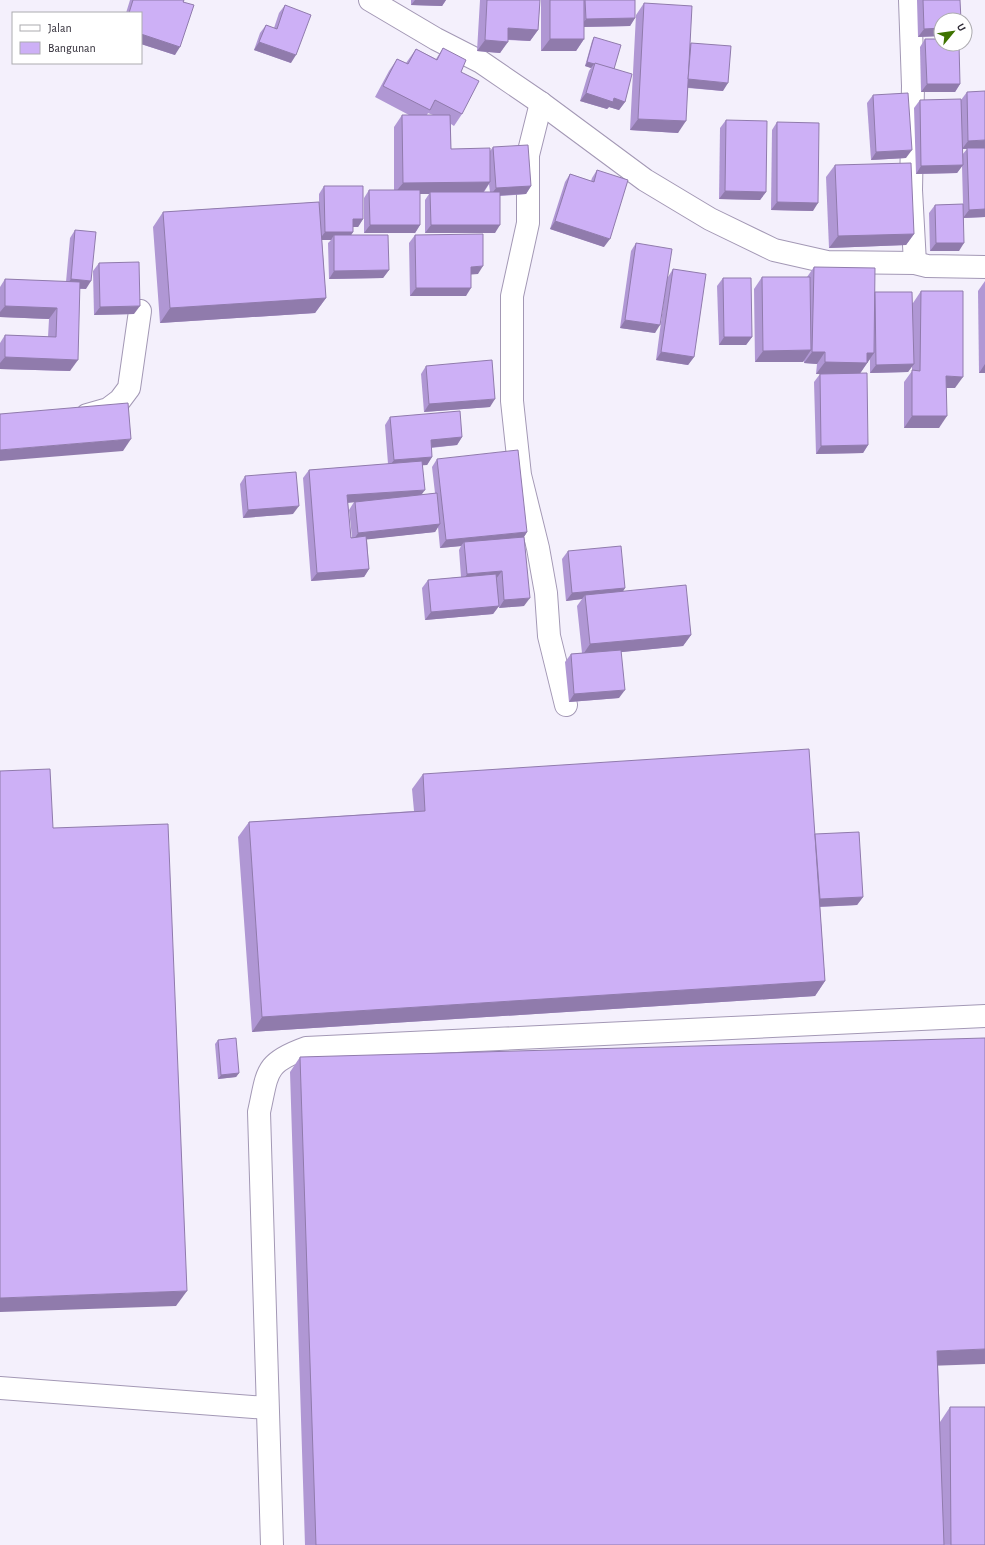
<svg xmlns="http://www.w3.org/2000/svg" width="985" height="1545" font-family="'Alegreya Sans',sans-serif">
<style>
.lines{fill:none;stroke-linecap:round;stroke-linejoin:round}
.minor-casing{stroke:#a398b5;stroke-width:24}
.minor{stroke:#fff;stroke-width:22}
.wall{fill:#b097d4;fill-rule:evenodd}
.shaded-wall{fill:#907bac}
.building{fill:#cdb0f6;stroke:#907bac}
</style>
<rect width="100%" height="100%" fill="#f4f0fc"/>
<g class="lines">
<g class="minor-casing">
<g id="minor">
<polyline points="370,0 436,39 481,62 541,103 645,180 710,219 774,250 827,262 915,263 927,266 985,267"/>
<polyline points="910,0 913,86 911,190 915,263"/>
<polyline points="541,103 528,155 528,223 512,296 512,401 520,475 538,548 546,593 549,636 566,705"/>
<polyline points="87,415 108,409 120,400 129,388 140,311"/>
<polyline points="0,1388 267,1408"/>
<path d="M 272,1545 L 259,1112 C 268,1072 264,1063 306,1048 L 985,1016"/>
</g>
</g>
<use href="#minor" class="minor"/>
</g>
<g class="wall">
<polygon points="130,0 184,0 175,55 141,44 141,13 126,13"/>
<polygon points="411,0 446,0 442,6 411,5"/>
<polygon points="480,0 540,0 538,30 530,41 508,40 500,53 477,51"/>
<polygon points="541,0 635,0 635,18 630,26 584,27 584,39 576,51 541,51"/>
<polygon points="917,0 960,0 941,20 941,36 918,37"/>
<polygon points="644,3 690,44 691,43 723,91 688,88 678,133 630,130 636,15"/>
<polygon points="285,5 291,63 254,50 260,33 266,25 274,28 279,13"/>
<polygon points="594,37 614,69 625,102 619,110 609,107 607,109 580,101 589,71 591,68 585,66 592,41"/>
<polygon points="925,39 960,84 955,92 921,92 920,47"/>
<path d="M 443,48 L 461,72 L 462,114 L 454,126 L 451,124 L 451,149 L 490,151 L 493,147 L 531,186 L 526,194 L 500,196 L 495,233 L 425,233 L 425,200 L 429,194 L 420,194 L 420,225 L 415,233 L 364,233 L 364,198 L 369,190 L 394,190 L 394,127 L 402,115 L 409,115 L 375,97 L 389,71 L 397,59 L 406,63 L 416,49 L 436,59 ZM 428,113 L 433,115 L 427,115 ZM 489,184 L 490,192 L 484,192 Z"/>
<path d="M 967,92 L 985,217 L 964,218 L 959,251 L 930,251 L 929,213 L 935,205 L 963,204 L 962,166 L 957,173 L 916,174 L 914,108 L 920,100 L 961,100 ZM 962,149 L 967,149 L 962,155 Z"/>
<polygon points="873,95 906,158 871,160 867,103"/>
<polygon points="726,120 766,192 760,200 719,199 720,128"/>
<polygon points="777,122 813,211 771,210 772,130"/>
<polygon points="835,165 914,234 906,245 829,248 826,177"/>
<polygon points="597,170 604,247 550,229 565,182 570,174 591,181 592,178"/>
<polygon points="324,186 363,219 358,227 353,227 353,232 351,235 389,270 383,278 329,279 328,243 331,240 322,240 326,298 315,313 160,323 153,227 163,212 319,202 319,194"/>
<polygon points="75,230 86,289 80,289 70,371 0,369 0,343 5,335 48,337 49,319 0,317 0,287 5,279 66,282 70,238"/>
<polygon points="415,235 478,274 471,274 466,296 410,296 409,243"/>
<polygon points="636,243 668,277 673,269 694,357 688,365 656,360 665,292 655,333 620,328 631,251"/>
<polygon points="99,263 134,314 94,315 93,271"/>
<polygon points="814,267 874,293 913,303 921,291 955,388 946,388 939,428 904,428 904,382 912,371 912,366 908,372 870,373 870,359 860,373 868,445 863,453 816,454 814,382 820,374 822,374 816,374 817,364 804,363 804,360 803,362 755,362 754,289 762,277 807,277"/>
<polygon points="723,278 752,337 746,345 719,345 717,286"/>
<polygon points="985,281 985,373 979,373 978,291"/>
<polygon points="426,366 490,407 424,412 421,374"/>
<path d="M 390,417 L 462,437 L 457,445 L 431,448 L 432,457 L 427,465 L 423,465 L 421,495 L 435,493 L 432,467 L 437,459 L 527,532 L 524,537 L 524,606 L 499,608 L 499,606 L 493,614 L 425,620 L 422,588 L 428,580 L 461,577 L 459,550 L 461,546 L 440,548 L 438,527 L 435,532 L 367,539 L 369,569 L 364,577 L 311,581 L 303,478 L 309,470 L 388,464 L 385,425 ZM 354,502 L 349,510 L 352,537 L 351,538 L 348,503 Z"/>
<polygon points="245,476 293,514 243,518 240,484"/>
<polygon points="568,551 625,588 623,591 691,635 683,646 621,652 619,698 569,702 565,662 571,654 582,653 577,606 582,599 566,601 562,559"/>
<polygon points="423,774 815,834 863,897 857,905 820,907 825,981 815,996 252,1032 238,837 249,822 414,811 412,789"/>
<polygon points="218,1040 239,1073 236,1077 218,1079 215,1044"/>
<polygon points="300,1057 938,1365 940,1422 950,1407 985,1545 305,1545 290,1072"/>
</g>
<g class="shaded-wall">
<polygon points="415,0 446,0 442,6 411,5"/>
<polygon points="635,18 630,26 580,27 586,19"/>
<polygon points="508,28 538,30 530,41 500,39"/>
<polygon points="941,28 941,36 918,37 924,29"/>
<polygon points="141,34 180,47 175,55 141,44"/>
<polygon points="550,39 584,39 576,51 541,51"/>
<polygon points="485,40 508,42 500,53 477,51"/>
<polygon points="259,42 296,55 291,63 254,50"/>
<polygon points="587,62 594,64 591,68 585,66"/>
<polygon points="688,79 728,83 723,91 682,87"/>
<polygon points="927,84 960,84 955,92 921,92"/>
<polygon points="586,93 614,98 625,102 619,110 609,107 607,109 580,101"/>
<polygon points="638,119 686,121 678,133 630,130"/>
<polygon points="985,140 985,148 962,149 968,141"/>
<polygon points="912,150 906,158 871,160 876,152"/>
<polygon points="963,165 957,173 916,174 921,166"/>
<polygon points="490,182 482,194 430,192 429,194 394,194 403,183"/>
<polygon points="531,186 526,194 490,196 496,188"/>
<polygon points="725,191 766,192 760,200 719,199"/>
<polygon points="777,202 818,203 813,211 771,210"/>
<polygon points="985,209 985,217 963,218 969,210"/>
<polygon points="353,219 363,219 358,227 348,227"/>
<polygon points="555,221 610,239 604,247 550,229"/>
<polygon points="370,225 420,225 415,233 364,233"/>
<polygon points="431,225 500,225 495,233 425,233"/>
<polygon points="325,232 353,232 348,240 334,235 331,240 319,240"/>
<polygon points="914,234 906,245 829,248 838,236"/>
<polygon points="936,243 964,243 959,251 930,251"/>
<polygon points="483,266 478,274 465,275 471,267"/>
<polygon points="389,270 383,278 329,279 334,271"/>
<polygon points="71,279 91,281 86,289 65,287"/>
<polygon points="416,288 471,288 466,296 410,296"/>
<polygon points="326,298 315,313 160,323 170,308"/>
<polygon points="5,306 57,308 49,319 0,317 0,312"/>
<polygon points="140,306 134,314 94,315 100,307"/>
<polygon points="625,320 660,325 655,333 620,328"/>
<polygon points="724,337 752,337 746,345 719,345"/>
<polygon points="811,350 803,362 755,362 763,351"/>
<polygon points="661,352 694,357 688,365 656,360"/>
<polygon points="812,352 825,352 817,364 804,363"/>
<polygon points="867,353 874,353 859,375 816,374 825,362"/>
<polygon points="5,357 78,360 70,371 0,369 0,363"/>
<polygon points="914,364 908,372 870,373 876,365"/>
<polygon points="985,364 985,373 979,373"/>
<polygon points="946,376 963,377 955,388 938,388"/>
<polygon points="495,399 490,407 424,412 429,404"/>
<polygon points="912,416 947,416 939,428 904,428"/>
<polygon points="462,437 457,445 425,448 431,440"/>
<polygon points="131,439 123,451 0,461 0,450"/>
<polygon points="868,445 863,453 816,454 821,446"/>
<polygon points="432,457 427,465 388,468 394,460"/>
<polygon points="425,490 419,498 342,503 347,495"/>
<polygon points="299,506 293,514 243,518 248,510"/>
<polygon points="440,524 435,532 353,541 358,533"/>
<polygon points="527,532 522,540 464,542 461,546 440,548 446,540"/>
<polygon points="369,569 364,577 311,581 317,573"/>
<polygon points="502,571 496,579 462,582 467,574"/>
<polygon points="625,588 620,596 585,595 582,599 566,601 572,593"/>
<polygon points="530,598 524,606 499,608 504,600"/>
<polygon points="499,606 493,614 425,620 431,612"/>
<polygon points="691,635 683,646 582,656 590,644"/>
<polygon points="625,690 619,698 569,702 574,694"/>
<polygon points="863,897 857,905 813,907 819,899"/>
<polygon points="825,981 815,996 252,1032 262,1017"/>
<polygon points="239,1073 236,1077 218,1079 221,1075"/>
<polygon points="187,1291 176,1306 0,1312 0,1298"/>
<polygon points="985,1349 985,1364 927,1366 937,1351"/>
</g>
<g class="building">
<polygon points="133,0 184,0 183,2 194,5 180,47 141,34 141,13 129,13"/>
<polygon points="487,0 540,0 538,30 508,28 508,42 485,40"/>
<rect x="550" y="0" width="34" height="39"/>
<polygon points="585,0 635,0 635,18 586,19"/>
<polygon points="923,0 960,0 961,20 941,20 941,28 924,29"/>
<polygon points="644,3 692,6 686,121 638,119"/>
<polygon points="285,5 311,15 296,55 259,42 266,25 277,29"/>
<polygon points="594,37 621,45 614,69 587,62"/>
<polygon points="925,39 941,39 941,44 959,44 960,84 927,84"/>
<polygon points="691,43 731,46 728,83 688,79"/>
<polygon points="443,48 466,60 461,72 479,81 462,114 435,100 430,110 383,86 397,59 408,64 416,49 437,60"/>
<polygon points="595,63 632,74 625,102 614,98 613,102 586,93"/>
<polygon points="985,91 985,140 968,141 967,92"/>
<polygon points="908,93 912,150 876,152 873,95"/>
<polygon points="961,99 963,165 921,166 920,100"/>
<polygon points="402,115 450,115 451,149 490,148 490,182 403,183"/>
<polygon points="726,120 767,121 766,192 725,191"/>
<polygon points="777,122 819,123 818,203 777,202"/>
<polygon points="528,145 531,186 496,188 493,147"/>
<polygon points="967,148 985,148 985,209 969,210"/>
<polygon points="911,163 914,234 838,236 835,165"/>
<polygon points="597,170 628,180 610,239 555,221 570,174 594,182"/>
<polygon points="324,186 363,186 363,219 353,219 353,232 325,232"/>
<polygon points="369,190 420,190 420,225 370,225"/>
<polygon points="430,192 500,192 500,225 431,225"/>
<polygon points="319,202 326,298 170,308 163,212"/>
<polygon points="963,204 964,243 936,243 935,205"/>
<polygon points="75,230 96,232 91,281 71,279"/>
<polygon points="483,234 483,266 471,267 471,288 416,288 415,235"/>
<polygon points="334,235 388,235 389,270 334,271"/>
<polygon points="636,243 672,249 660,325 625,320"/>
<polygon points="139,262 140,306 100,307 99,263"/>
<polygon points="814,267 875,268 874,353 867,353 867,363 825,362 825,352 812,352"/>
<polygon points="673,269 706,274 694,357 661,352"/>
<polygon points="762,277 810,277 811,350 763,351"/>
<polygon points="723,278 751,278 752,337 724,337"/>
<polygon points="5,279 80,282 78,360 5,357 5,335 56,337 57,308 5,306"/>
<polygon points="921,291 963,291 963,377 946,376 947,416 912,416 912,370 920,371"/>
<polygon points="875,292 912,292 914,364 876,365"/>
<polygon points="492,360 495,399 429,404 426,366"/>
<polygon points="867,373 868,445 821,446 820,374"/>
<polygon points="128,403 131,439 0,450 0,414"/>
<polygon points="460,411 462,437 431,440 432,457 394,460 390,417"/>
<polygon points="518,450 527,532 446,540 437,459"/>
<polygon points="422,461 425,490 347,495 351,538 366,536 369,569 317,573 309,470"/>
<polygon points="296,472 299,506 248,510 245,476"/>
<polygon points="437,493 440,524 358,533 355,502"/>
<polygon points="524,537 530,598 504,600 502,571 467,574 464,542"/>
<polygon points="621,546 625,588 572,593 568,551"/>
<polygon points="496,574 499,606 431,612 428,580"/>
<polygon points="686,585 691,635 590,644 585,595"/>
<polygon points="621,650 625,690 574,694 571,654"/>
<polygon points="809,749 825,981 262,1017 249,822 425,811 423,774"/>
<polygon points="50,769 53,828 168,824 187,1291 0,1298 0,771"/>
<polygon points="859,832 863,897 820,899 815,834"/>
<polygon points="236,1038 239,1073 221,1075 218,1040"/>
<polygon points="985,1038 985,1349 937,1351 944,1545 316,1545 300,1057"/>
<polygon points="950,1407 985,1407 985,1545 951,1545"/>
</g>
<rect x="12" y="12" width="130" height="52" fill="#ffffff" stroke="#acabaf"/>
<rect x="20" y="25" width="20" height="6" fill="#ffffff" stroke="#acabaf"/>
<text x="48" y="32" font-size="12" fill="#302c37">Jalan</text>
<rect x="20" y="42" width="20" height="12" fill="#cdb0f6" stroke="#acabaf"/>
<text x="48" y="52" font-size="12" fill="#302c37">Bangunan</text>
<g transform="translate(953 32) rotate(61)"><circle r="19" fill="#ffffff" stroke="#acabaf"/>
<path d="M0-3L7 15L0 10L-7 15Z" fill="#3e7300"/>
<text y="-6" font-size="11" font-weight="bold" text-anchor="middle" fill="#302c37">U</text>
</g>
</svg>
